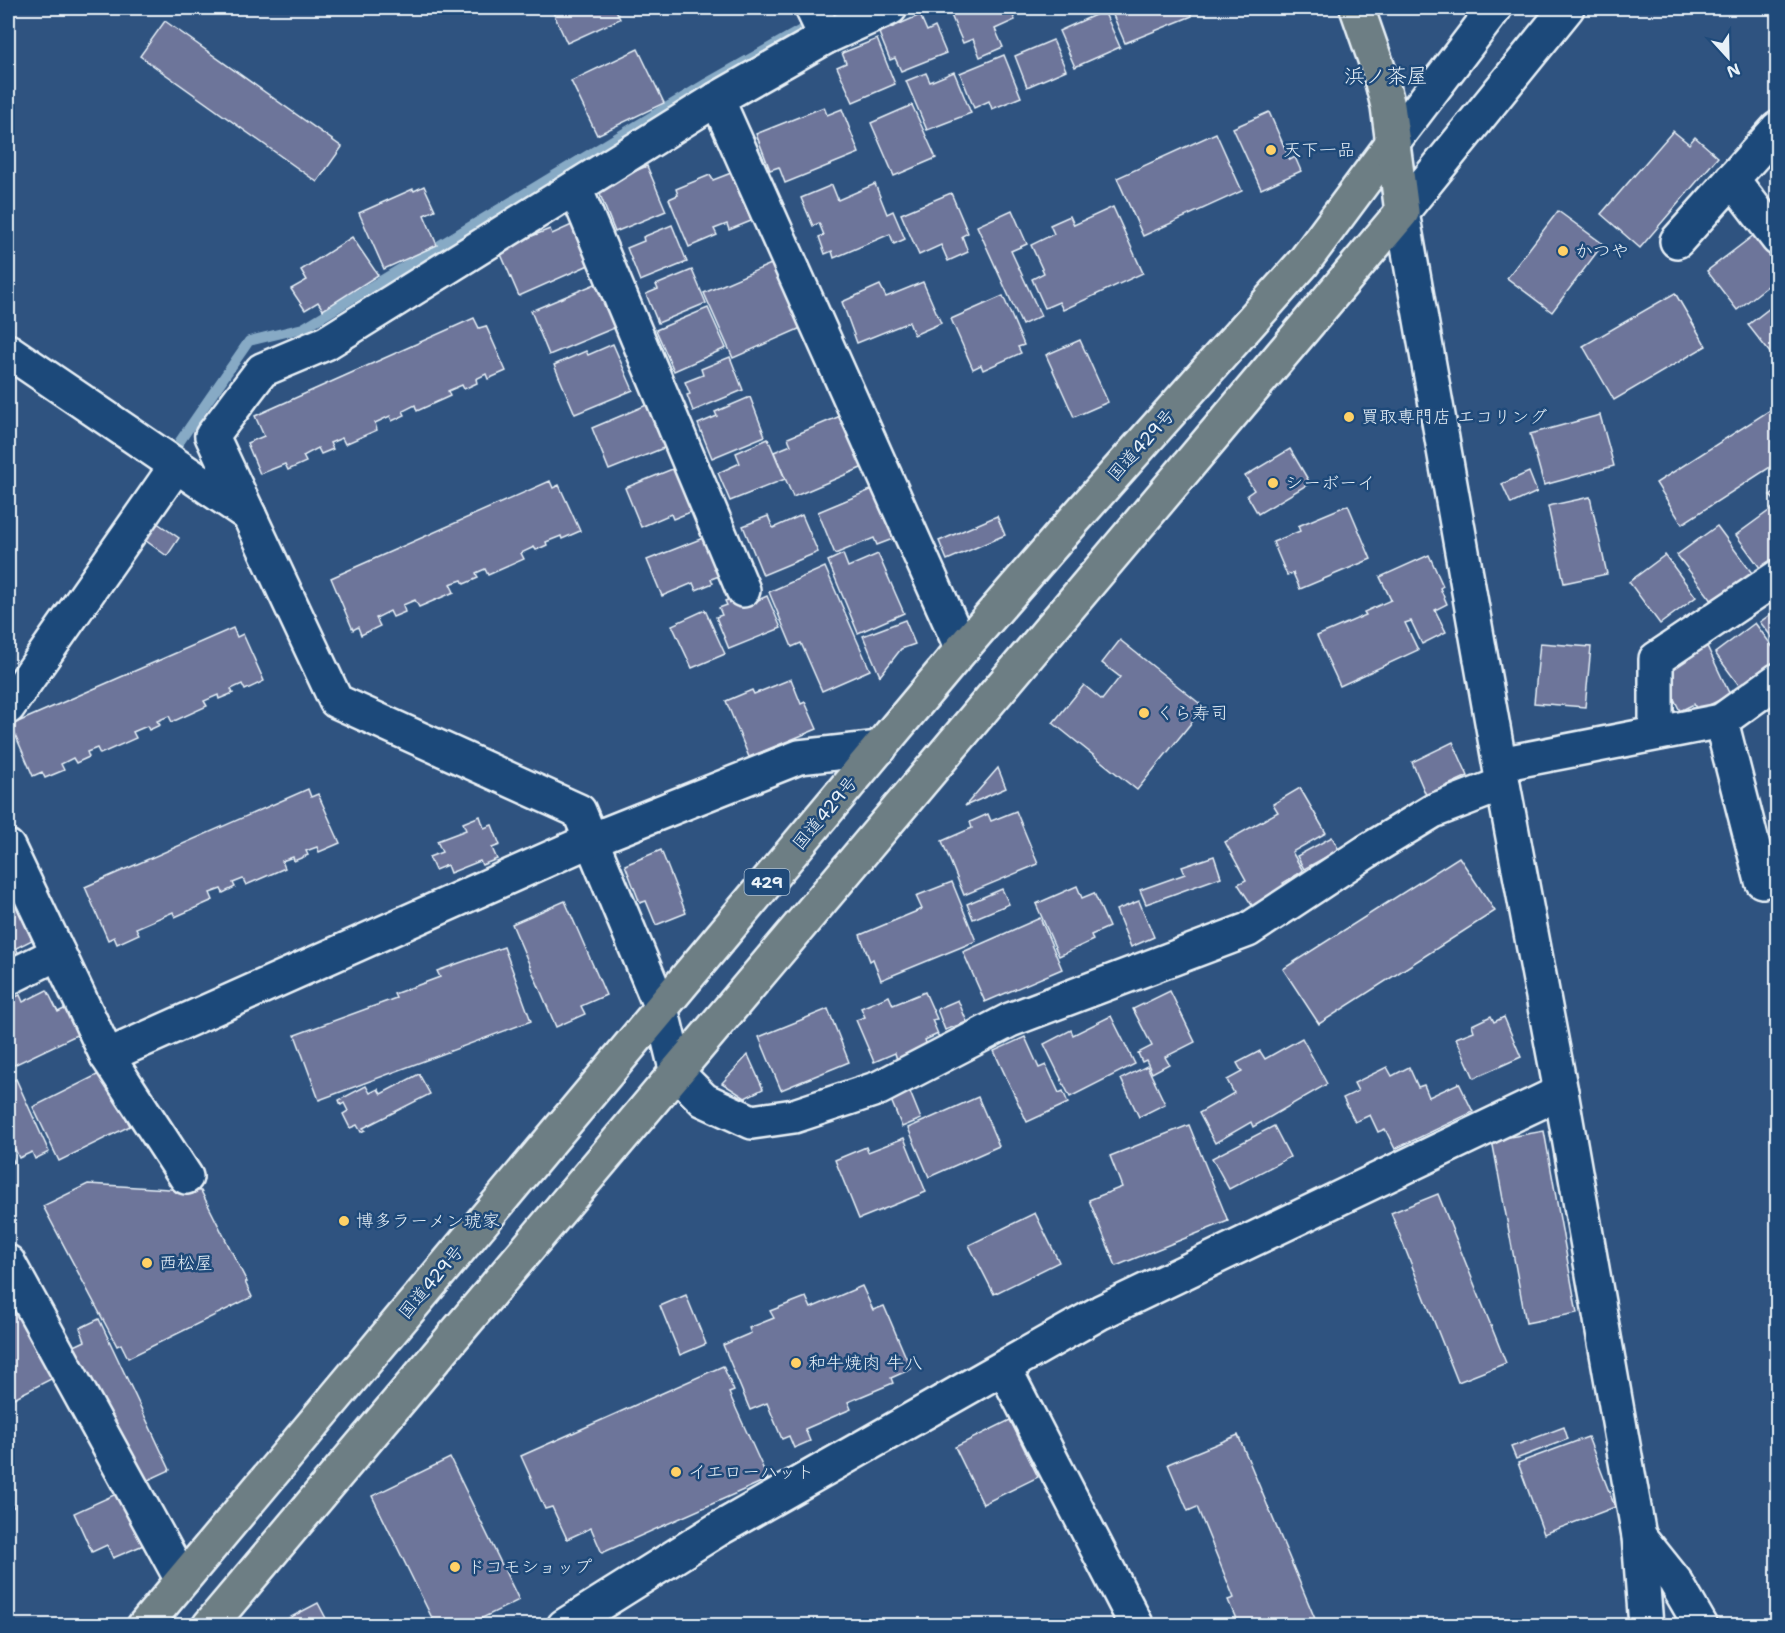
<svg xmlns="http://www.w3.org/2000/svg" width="1785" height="1633" font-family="'Shantell Sans','Klee One',sans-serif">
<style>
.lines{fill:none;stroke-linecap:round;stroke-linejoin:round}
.stream{stroke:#87aac5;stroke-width:10}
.building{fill:#6d759a;stroke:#e8f1f8;stroke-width:1.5}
.minor-casing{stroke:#e8f1f8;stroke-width:38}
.tertiary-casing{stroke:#e8f1f8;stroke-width:38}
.trunk-casing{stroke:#e8f1f8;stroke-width:38}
.minor{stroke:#1f4a7a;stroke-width:33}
.tertiary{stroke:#1f4a7a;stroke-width:33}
.trunk{stroke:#6d7e84;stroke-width:33}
.poi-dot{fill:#ffd166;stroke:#1f4a7a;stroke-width:2}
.labels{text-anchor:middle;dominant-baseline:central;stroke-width:5;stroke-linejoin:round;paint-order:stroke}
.shield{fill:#1f4a7a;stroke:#acbfd2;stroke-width:1.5}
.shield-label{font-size:16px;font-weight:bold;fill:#e8f1f8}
.poi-label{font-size:18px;fill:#e8f1f8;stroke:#1f4a7a;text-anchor:start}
.street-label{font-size:18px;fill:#e8f1f8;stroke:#1f4a7a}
.quarter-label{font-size:21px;fill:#e8f1f8;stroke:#1f4a7a}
</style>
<rect width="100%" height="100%" fill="#2f5380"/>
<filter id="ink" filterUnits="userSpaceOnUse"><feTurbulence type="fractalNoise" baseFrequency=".0167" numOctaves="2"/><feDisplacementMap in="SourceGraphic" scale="12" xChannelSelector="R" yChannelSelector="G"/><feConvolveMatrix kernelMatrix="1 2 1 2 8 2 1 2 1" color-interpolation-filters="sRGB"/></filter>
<g filter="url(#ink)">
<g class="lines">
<polyline class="stream" points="169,457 249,341 303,328 707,83 808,26 846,8"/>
</g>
<g class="building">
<polygon points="551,8 615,8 620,19 567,43"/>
<polygon points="948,8 1009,8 1015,20 995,29 1003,47 980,57 973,39 963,43"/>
<polygon points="1110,8 1189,8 1192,16 1125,43"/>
<polygon points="1104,11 1120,47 1075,67 1059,31"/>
<polygon points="920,15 927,31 935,27 946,53 901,71 895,58 890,60 879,33"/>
<polygon points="165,21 342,147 317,182 140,56"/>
<polygon points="877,39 895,84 853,102 837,67 846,63 842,53"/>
<polygon points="1053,40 1066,70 1027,87 1015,56"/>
<polygon points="638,49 664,103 597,135 571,81"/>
<polygon points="1004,55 1021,97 992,109 989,101 974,108 960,73"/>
<polygon points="954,72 971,113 927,130 906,81 926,73 930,82"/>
<polygon points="912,105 936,158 894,176 871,123"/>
<polygon points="824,107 827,115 842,109 859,153 785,183 779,167 770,170 756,134"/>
<polygon points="1269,112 1290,160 1295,157 1301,171 1261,189 1233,128"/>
<polygon points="1673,131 1689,144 1695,137 1718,157 1640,248 1601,214"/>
<polygon points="1216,133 1242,191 1143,236 1117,178"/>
<polygon points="647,166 666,211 615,232 597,187"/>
<polygon points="731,173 751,221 729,230 727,224 714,229 717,235 689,247 669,199 678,195 676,189 710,175 713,180"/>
<polygon points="875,184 887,214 893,211 905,239 894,244 890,234 834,258 832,251 825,254 819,237 824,235 819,223 813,226 801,198 832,185 838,200"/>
<polygon points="424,186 435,210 424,215 437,245 384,269 359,213 413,189 414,191"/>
<polygon points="951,193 968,233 962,236 968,252 948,261 941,245 919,255 901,214"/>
<polygon points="1113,207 1143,273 1063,310 1059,302 1045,308 1032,279 1044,273 1031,245 1054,234 1050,225 1070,216 1074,225"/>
<polygon points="1012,210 1027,244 1011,251 1041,316 1022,325 977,226"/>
<polygon points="1558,211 1603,244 1552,312 1507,278"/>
<polygon points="574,224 591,264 519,296 497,245 525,233 527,238 550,229 552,234"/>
<polygon points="672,225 687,262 640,281 627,248 644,241 643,237"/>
<polygon points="1754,235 1778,266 1778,278 1737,310 1707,271"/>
<polygon points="352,237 378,275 323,310 318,302 305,310 291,289 307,280 301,270"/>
<polygon points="771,264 781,286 792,282 810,324 733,358 704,293"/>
<polygon points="692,270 706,303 658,323 646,294 658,289 656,285"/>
<polygon points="607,279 626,323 549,355 531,311"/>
<polygon points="923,282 941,323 914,335 909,322 857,343 842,302 880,285 886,297"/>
<polygon points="1675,293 1706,346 1614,400 1583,346"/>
<polygon points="1003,296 1024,345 1018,347 1021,353 983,370 981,365 973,369 951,319"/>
<polygon points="1775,304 1778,307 1778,363 1748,325"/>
<polygon points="708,308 726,348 674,371 656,330"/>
<polygon points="474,318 479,328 486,326 506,371 488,379 486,374 476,379 477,383 464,389 462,385 448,391 450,396 417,411 415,405 403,411 405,415 392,421 390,416 375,423 377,430 345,444 342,438 330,443 333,449 321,454 318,448 303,456 306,462 288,470 285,464 260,474 247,443 264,436 255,416"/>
<polygon points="1080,340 1108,402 1074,417 1046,355"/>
<polygon points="613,344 633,390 575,414 554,365 586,351 588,355"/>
<polygon points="730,357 743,390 693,411 687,395 690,394 685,382 703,375 701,369"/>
<polygon points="750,397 765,436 712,458 698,424 717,416 715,412"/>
<polygon points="649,404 666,447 609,470 592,428"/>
<polygon points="1778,405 1778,462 1682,524 1656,483"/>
<polygon points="845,414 868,465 793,497 774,452 791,445 788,438"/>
<polygon points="1600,415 1614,466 1544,485 1530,434"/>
<polygon points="768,439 785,479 730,501 718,473 740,463 736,453"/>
<polygon points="1290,449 1310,483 1258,514 1247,495 1254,490 1245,476"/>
<polygon points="680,466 698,509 673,519 671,514 641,527 625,488"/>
<polygon points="1529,472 1537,492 1511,504 1502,484"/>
<polygon points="550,481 553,488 559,485 580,531 562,539 561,536 546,542 547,545 536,550 534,547 521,553 524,559 488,575 485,569 476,573 478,578 464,584 462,580 450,584 454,592 419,607 415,600 403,605 405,612 393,617 390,611 376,618 380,626 361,635 358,627 353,630 331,578"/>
<polygon points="873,489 889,527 894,526 898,537 877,545 874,538 835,554 818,512"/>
<polygon points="1778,490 1778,505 1770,495"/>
<polygon points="1590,497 1607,574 1564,583 1548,506"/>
<polygon points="1348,505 1371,559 1300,589 1293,573 1287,575 1273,542 1300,531 1298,526"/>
<polygon points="1773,508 1778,514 1778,561 1763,572 1736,535"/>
<polygon points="802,515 818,552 763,575 743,526 768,516 773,528"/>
<polygon points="997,516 1005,535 947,560 939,541"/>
<polygon points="150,518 179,538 167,556 138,535"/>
<polygon points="1717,526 1752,573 1713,602 1677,555"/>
<polygon points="703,538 719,576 711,579 713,583 696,590 693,583 662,596 647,560"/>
<polygon points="843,554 848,567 878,554 904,613 858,633 828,561"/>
<polygon points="1429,555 1443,586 1440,588 1447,604 1435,610 1446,632 1422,644 1411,621 1405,623 1418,650 1340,686 1317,636 1366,615 1364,612 1391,600 1380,577"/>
<polygon points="1665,555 1696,597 1660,624 1629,582"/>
<polygon points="825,567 870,670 822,691 801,643 792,647 769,592"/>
<polygon points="746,593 753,595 756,601 767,596 781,628 729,649 716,617 722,615 719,608 727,605 725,601"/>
<polygon points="1778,609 1778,645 1760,622"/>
<polygon points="705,610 725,654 692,668 672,625"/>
<polygon points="905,620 915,644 901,649 880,676 863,636"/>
<polygon points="1755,623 1778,654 1778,666 1744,692 1715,653"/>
<polygon points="233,628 237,637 243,634 264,681 245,690 242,684 231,689 233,693 219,699 218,695 204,701 207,706 172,722 169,716 157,721 160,725 149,730 147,726 133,732 136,738 100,754 97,748 87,752 89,757 76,763 73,758 61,764 64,770 45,778 42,772 33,776 11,725"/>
<polygon points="1120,640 1204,707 1137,790 1053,723 1084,685 1102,700 1120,677 1102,663"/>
<polygon points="1705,642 1730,695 1697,711 1694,704 1680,711 1663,676 1670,668 1686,660 1682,653"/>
<polygon points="1540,643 1591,647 1585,707 1534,703"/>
<polygon points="791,679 801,704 805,702 817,729 749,757 726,701 752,690 754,694"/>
<polygon points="1453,742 1468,776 1426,795 1412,762"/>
<polygon points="998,768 1006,788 965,806"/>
<polygon points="1300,788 1326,833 1292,852 1303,871 1283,883 1285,887 1255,910 1238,884 1246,880 1225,842 1278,812 1273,804"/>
<polygon points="308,789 311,797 318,794 340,843 319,852 317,847 306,851 308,855 294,861 293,857 282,861 285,868 246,885 243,879 233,883 235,887 223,893 221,889 210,893 213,900 175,917 173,912 136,928 139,934 117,944 114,937 108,940 85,887"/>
<polygon points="1016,811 1038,864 964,895 942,841 972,828 970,822 988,814 991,821"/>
<polygon points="480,816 484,828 492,825 500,845 492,848 497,859 482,865 480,861 450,873 447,865 435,870 429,857 442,852 437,841 466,830 463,823"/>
<polygon points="1332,837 1339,850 1304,869 1297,856"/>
<polygon points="661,850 686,913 656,925 646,901 640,903 625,865"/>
<polygon points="1214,856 1221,877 1146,904 1140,890 1185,874 1182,867"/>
<polygon points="1459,857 1495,911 1319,1024 1283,969"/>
<polygon points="952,882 976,941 881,980 873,959 870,961 860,935 922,909 916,896"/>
<polygon points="1077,886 1082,898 1094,893 1109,927 1091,935 1093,940 1059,956 1036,904"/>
<polygon points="1002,889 1009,904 973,919 967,904"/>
<polygon points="14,901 32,940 16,948 21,959 8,965 8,904"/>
<polygon points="565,901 606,995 581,1006 585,1014 556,1027 512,924"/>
<polygon points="1139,901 1154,937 1131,947 1116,910"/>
<polygon points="1040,918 1062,969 985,1002 963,952"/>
<polygon points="504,947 531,1021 319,1100 295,1035 396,998 394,994 440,977 437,971"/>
<polygon points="47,990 58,1012 66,1008 87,1030 12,1066 8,1055 8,1000 20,995 23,1002"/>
<polygon points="1170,991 1195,1042 1165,1057 1169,1064 1152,1073 1146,1060 1142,1062 1138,1053 1152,1046 1133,1009"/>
<polygon points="925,992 937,1019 932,1020 938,1034 925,1040 928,1048 897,1060 895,1053 874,1062 856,1020 865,1017 861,1008 889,996 893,1005"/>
<polygon points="958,1000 967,1022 945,1030 937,1009"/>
<polygon points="828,1009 849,1062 781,1090 759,1037"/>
<polygon points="1111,1016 1135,1064 1070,1097 1044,1044 1071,1030 1073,1035"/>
<polygon points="1491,1016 1494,1022 1504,1017 1521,1057 1474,1078 1456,1038 1474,1031 1472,1025"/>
<polygon points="1025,1037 1039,1068 1046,1065 1059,1093 1063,1091 1068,1103 1027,1122 994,1051"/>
<polygon points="1302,1038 1327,1084 1253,1127 1251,1122 1215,1143 1199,1113 1234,1093 1227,1080 1242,1072 1237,1063 1260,1051 1265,1059"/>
<polygon points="748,1055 763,1089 745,1098 722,1083"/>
<polygon points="1147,1066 1165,1104 1139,1117 1121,1079"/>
<polygon points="1387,1067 1392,1076 1409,1067 1418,1087 1424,1085 1429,1097 1459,1083 1473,1112 1395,1149 1385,1129 1378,1132 1370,1115 1355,1122 1343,1098 1358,1091 1354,1083"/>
<polygon points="103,1072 130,1126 59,1161 33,1107"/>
<polygon points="419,1074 430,1094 363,1128 365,1130 361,1132 357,1125 350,1128 343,1114 348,1111 344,1103 341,1105 339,1100 366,1086 370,1093 378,1089 381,1094"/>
<polygon points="16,1079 49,1152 35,1159 32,1152 19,1158 15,1149 9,1152 14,1162 8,1165 8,1083"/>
<polygon points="910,1092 921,1119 902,1127 891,1100"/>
<polygon points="978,1097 999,1146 929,1177 908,1128"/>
<polygon points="1189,1125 1228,1221 1116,1266 1089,1200 1122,1187 1110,1156"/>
<polygon points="1274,1126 1290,1157 1229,1189 1212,1158"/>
<polygon points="1544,1131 1577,1313 1526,1323 1492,1140"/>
<polygon points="904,1138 926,1192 859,1219 835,1160 866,1147 868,1152"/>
<polygon points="88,1184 201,1191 247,1282 245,1282 252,1297 128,1358 121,1344 117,1346 43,1206"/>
<polygon points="1438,1194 1506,1363 1458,1382 1391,1213"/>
<polygon points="1035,1213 1059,1262 994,1294 969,1245"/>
<polygon points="862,1286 873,1310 884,1306 911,1369 891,1378 893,1383 848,1402 851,1409 805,1429 810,1441 794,1448 789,1436 782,1439 767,1403 750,1410 723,1345 751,1333 749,1328 774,1318 770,1311 806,1297 811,1308"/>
<polygon points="686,1295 706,1344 680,1355 660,1306"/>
<polygon points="22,1303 59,1375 8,1401 8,1310"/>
<polygon points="99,1319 170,1470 133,1487 68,1349 85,1341 80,1328"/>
<polygon points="723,1366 734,1391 729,1393 768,1479 602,1553 591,1528 567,1539 552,1507 545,1509 521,1456"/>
<polygon points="1010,1420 1038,1477 983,1504 955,1447"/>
<polygon points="1564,1427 1568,1439 1516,1459 1511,1447"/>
<polygon points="1238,1435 1318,1626 1239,1626 1228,1600 1234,1598 1197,1507 1188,1511 1168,1464"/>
<polygon points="1588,1437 1615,1507 1544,1534 1518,1463"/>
<polygon points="450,1458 519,1600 466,1626 436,1626 372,1496"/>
<polygon points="125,1490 148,1543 113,1558 107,1545 92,1552 74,1513"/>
<polygon points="8,1495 14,1507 8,1510"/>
<polygon points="318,1603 330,1626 274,1626"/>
</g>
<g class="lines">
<g class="minor-casing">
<g id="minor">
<polyline points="812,8 826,37"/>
<polyline points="890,8 826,37 717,99 326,343 262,370 212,436 336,701 579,811 661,1008 677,1073 704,1100 752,1122 794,1116 879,1088 1010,1020 1248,930 1366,852 1433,811 1503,784"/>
<polyline points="717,99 962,649"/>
<polyline points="1732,179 1778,239"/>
<polyline points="575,188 743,590"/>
<polyline points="1402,212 1503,784 1561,1092 1639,1536 1646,1626"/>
<polyline points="1677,241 1778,128"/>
<polyline points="8,351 249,515"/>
<polyline points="8,707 176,466"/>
<polyline points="1721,721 1762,881"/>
<polyline points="1656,733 1656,659 1778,577"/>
<polyline points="1500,764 1721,721 1778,680"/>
<polyline points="8,847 107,1056 186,1177"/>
<polyline points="8,978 58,953"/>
<polyline points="107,1056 591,840 799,757 880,748"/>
<polyline points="8,1262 182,1580"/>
<polyline points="1004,1368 1137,1626"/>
<polyline points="1639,1536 1675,1581 1701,1626"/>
<polyline points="564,1626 717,1530 1101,1312 1561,1092"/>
</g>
</g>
<g class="tertiary-casing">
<g id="tertiary">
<polyline points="1393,142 1495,8"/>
<polyline points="1402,212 1567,8"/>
</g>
</g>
<g class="trunk-casing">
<g id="trunk">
<polyline points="144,1626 962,649 1075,519 1303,263 1393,142"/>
<polyline points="209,1626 1402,212 1388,106 1379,71 1357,8"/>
</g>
</g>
<use href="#minor" class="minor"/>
<use href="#tertiary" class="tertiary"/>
<use href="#trunk" class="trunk"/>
</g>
</g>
<g class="poi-dot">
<circle cx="1271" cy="150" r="6"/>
<circle cx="1563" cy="251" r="6"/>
<circle cx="1349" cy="417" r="6"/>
<circle cx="1273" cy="483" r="6"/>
<circle cx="1144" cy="713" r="6"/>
<circle cx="344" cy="1221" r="6"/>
<circle cx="147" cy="1263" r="6"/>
<circle cx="796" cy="1363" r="6"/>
<circle cx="676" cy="1472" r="6"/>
<circle cx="455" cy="1567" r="6"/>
</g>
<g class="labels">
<rect class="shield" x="744.5" y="869" width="45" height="26" rx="4.5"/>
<g class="shield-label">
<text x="767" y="882">429</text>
</g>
<g class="poi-label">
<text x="1283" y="150">天下一品</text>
<text x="1575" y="251">かつや</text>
<text x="1361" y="417">買取専門店 エコリング</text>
<text x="1285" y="483">シーボーイ</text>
<text x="1156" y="713">くら寿司</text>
<text x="356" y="1221">博多ラーメン琥家</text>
<text x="159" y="1263">西松屋</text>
<text x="808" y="1363">和牛焼肉 牛八</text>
<text x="688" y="1472">イエローハット</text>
<text x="467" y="1567">ドコモショップ</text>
</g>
<g class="street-label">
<text transform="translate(1141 445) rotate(-48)">国道429号</text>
<text transform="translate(825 813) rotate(-50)">国道429号</text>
<text transform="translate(431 1282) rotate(-50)">国道429号</text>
</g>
<g class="quarter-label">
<text x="1386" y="76">浜ノ茶屋</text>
</g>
</g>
<rect width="1785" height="1633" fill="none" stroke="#1f4a7a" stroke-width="30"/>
<rect x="15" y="15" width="1755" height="1603" fill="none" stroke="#e8f1f8" stroke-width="2" filter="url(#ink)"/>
<g transform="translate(1728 57) rotate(158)" stroke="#1f4a7a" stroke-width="4.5" paint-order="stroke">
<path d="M0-4.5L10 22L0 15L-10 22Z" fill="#e8f1f8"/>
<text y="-9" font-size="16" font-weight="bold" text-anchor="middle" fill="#e8f1f8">N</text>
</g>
</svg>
